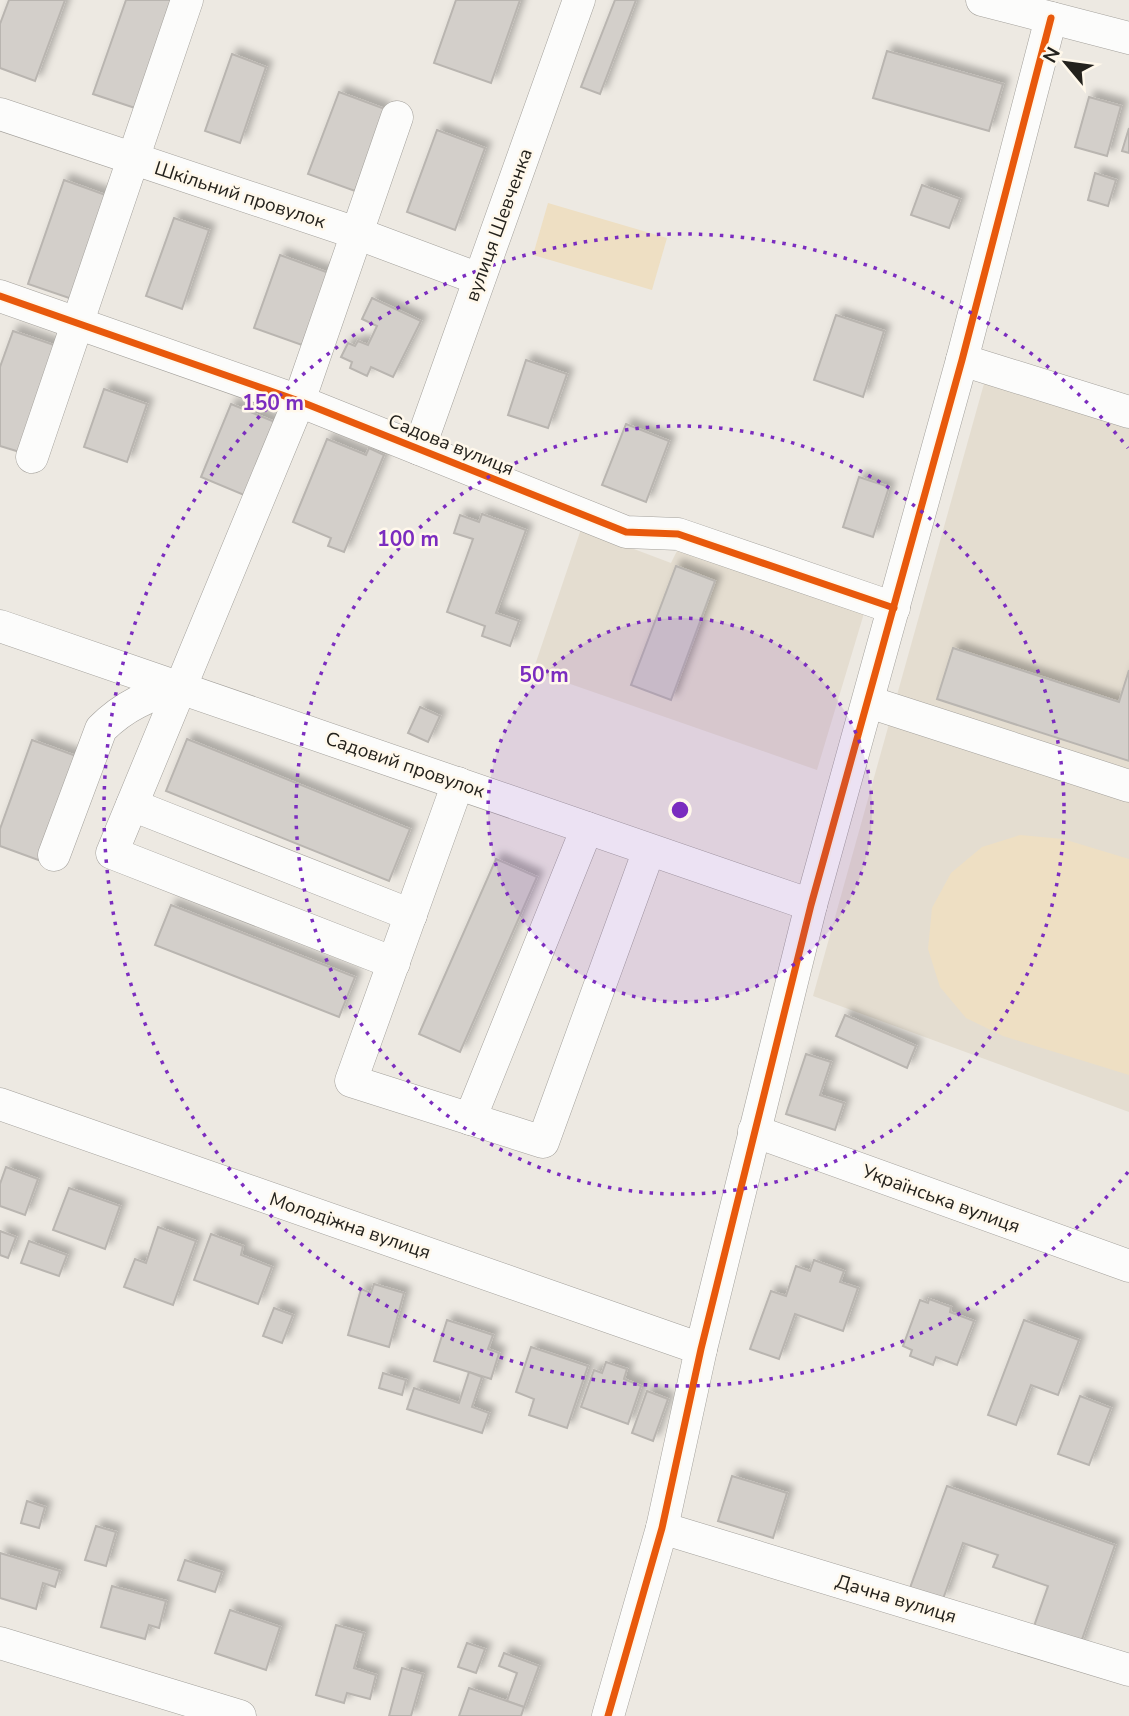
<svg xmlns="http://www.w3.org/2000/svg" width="1129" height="1716" font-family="'Nunito Sans',sans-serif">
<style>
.built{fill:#e4ddd0}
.green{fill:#eedfc3}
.building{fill:#d3cfca;stroke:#b9b5b0;stroke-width:2;filter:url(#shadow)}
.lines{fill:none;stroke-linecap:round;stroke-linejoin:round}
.minor-casing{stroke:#a3a09b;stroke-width:33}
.minor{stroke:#fcfcfb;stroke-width:32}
.cycleway-casing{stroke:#fff8eb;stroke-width:11}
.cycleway{stroke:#e8590c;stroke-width:7}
.ring{fill:none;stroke:#7b2cbf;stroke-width:3.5;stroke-dasharray:3.5 7}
.labels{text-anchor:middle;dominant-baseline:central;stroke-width:5;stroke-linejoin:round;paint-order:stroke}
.street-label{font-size:19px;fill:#24221d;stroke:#fff8eb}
.centre{fill:#7b2cbf;stroke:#fff8eb;stroke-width:3.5}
.ring-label{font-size:21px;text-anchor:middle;font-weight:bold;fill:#7b2cbf;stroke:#fff8eb;stroke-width:5;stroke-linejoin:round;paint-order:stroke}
</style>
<defs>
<filter id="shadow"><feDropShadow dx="6" dy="-6" stdDeviation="3.5" flood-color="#0004"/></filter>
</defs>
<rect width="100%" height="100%" fill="#ede9e2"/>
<g class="built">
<polygon points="985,380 1129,426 1129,1112 813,996"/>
<polygon points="581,529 671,563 681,543 865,610 817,770 533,671"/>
</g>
<g class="green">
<polygon points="548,203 667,238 652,290 533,255"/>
<polygon points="1020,835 1063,839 1129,859 1129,1075 1003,1036 966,1018 940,987 928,949 932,908 951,873 982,847"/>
</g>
<g class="building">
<polygon points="9,0 65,0 35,81 0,68 0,24"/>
<polygon points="126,0 176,0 138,109 93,94"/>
<polygon points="456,0 520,0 491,83 434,63"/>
<polygon points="615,0 636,0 600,94 581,87"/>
<polygon points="887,51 1003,84 989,131 873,98"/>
<polygon points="232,54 266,67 240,143 205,131"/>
<polygon points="339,92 385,109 355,191 308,174"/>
<polygon points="1089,97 1121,106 1107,156 1075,147"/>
<polygon points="1129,128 1129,153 1122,151"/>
<polygon points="437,130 485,148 455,230 407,212"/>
<polygon points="1095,173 1116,180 1108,206 1088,200"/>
<polygon points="64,180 111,197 75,300 28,284"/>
<polygon points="922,185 960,199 949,228 911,215"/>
<polygon points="174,218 209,230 182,309 146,296"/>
<polygon points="280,255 329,273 302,345 254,328"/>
<polygon points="372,298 421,321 393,377 371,367 367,376 350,368 352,362 341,357 348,343 355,346 358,341 368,345 377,326 362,319"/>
<polygon points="836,315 884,331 863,397 814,380"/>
<polygon points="13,331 60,347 23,453 0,446 0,367"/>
<polygon points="526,360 567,374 548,428 508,415"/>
<polygon points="104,389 147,404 127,462 84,447"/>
<polygon points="231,404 275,422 244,495 201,477"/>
<polygon points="626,424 669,441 646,502 602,485"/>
<polygon points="327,439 366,455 369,448 384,455 344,552 328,546 331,538 293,522"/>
<polygon points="859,477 889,487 873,537 843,527"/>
<polygon points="482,514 526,530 496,613 519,621 510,646 482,636 485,626 447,612 473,539 454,533 460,515 479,522"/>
<polygon points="676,566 715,581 671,700 631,685"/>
<polygon points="953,648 1119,702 1129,670 1129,761 937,699"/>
<polygon points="420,707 440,716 428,742 408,733"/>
<polygon points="187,739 410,829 389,881 166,791"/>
<polygon points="32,740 79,757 41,861 0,846 0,829"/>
<polygon points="496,859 537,877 460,1052 419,1034"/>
<polygon points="171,905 355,977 339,1017 155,945"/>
<polygon points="845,1015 916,1046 907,1068 836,1036"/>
<polygon points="806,1054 831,1062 820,1095 844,1103 835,1130 786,1114"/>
<polygon points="6,1167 38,1179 25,1215 0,1206 0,1184"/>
<polygon points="69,1188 120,1206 105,1249 53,1230"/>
<polygon points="158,1227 196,1241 173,1305 124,1287 135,1259 146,1263"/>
<polygon points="0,1231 16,1237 8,1258 0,1255"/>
<polygon points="211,1234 243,1246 241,1255 272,1267 258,1304 194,1280"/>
<polygon points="29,1241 67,1255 59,1276 21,1263"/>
<polygon points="814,1260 844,1271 840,1282 858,1288 843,1331 795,1314 779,1359 750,1349 771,1291 786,1296 796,1266 810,1271"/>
<polygon points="374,1284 404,1293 389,1347 348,1335 361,1289 371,1293"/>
<polygon points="929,1299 951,1307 950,1312 974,1321 957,1365 936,1357 933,1365 910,1356 912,1350 903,1346 920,1300 928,1303"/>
<polygon points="274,1308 293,1315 282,1343 263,1336"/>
<polygon points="447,1320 493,1335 488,1349 499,1353 491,1379 434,1361"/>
<polygon points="1024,1320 1079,1340 1058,1395 1031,1385 1016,1425 988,1415"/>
<polygon points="531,1347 588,1366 567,1428 529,1415 534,1399 516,1392"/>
<polygon points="606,1362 627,1369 624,1379 641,1386 628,1424 581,1407 594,1370 602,1373"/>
<polygon points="469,1372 482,1377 472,1407 489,1413 482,1433 407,1409 414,1388 459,1403"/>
<polygon points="383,1373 406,1380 402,1395 379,1388"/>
<polygon points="647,1391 668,1399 653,1441 632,1433"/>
<polygon points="1080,1396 1111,1408 1089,1465 1058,1454"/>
<polygon points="732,1476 787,1493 773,1538 718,1521"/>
<polygon points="947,1486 1115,1545 1079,1648 1032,1632 1048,1586 993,1567 998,1555 963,1543 943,1599 910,1588"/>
<polygon points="27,1501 45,1507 39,1528 21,1523"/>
<polygon points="96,1526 116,1532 106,1566 85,1560"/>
<polygon points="0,1553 60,1571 55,1587 43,1583 36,1609 0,1598"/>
<polygon points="185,1560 222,1572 215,1592 178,1580"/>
<polygon points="112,1586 166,1601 159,1628 149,1625 145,1639 101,1627"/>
<polygon points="230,1610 280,1627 266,1670 215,1653"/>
<polygon points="336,1625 364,1633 354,1668 376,1675 370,1699 347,1693 344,1703 316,1695"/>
<polygon points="467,1643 485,1649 476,1673 458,1667"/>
<polygon points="504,1653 539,1666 524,1707 507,1701 517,1673 499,1666"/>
<polygon points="402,1668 423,1674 411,1716 389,1716"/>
<polygon points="469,1688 524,1707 521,1716 459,1716"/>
</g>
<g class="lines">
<g class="minor-casing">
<g id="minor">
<polyline points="982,0 1129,38"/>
<polyline points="0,114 356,233 479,279"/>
<polyline points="0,296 299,401 626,532 678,534 894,608"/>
<polyline points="962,360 1129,412"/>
<polyline points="419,449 579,0"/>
<polyline points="32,457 187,0"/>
<polyline points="0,626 811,905"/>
<polyline points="869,702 1129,786"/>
<polyline points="458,783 351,1081 543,1142 649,850"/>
<polyline points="132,805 411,915"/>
<path d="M 54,855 L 101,729 C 124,706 148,695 179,688"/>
<polyline points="394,963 112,853 299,401 397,117"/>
<polyline points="0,1104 701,1349"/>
<polyline points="470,1119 587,828"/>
<polyline points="754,1131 1129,1266"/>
<polyline points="662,1528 1129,1670"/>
<polyline points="0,1643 240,1716"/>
<polyline points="608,1716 662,1528 701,1349 811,905 962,360 1051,18"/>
</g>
</g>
<use href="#minor" class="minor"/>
<g class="cycleway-casing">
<g id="cycleway">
<polyline points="0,296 299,401 626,532 678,534 894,608"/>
<polyline points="608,1716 662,1528 701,1349 811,905 962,360 1051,18"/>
</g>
</g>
<use href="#cycleway" class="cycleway"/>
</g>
<circle cx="680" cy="810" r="192" fill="#7b2cbf" fill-opacity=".12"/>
<g class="ring">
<circle cx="680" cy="810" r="192"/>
<circle cx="680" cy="810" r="384"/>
<path d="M1128 1172A576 576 0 1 1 1128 448"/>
</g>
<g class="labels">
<g class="street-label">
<text transform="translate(240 195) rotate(18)">Шкільний провулок</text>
<text transform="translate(499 225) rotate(-70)">вулиця Шевченка</text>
<text transform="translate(451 445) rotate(22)">Садова вулиця</text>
<text transform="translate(405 765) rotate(19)">Садовий провулок</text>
<text transform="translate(941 1199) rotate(20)">Українська вулиця</text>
<text transform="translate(350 1226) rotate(19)">Молодіжна вулиця</text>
<text transform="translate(896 1599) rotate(17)">Дачна вулиця</text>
</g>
</g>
<circle cx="680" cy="810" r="10" class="centre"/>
<g class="ring-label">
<text x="273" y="410">150 m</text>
<text x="408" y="546">100 m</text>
<text x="544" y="682">50 m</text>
</g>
<g transform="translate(1066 63) rotate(299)" stroke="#fff8eb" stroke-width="5" paint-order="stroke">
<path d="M0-5L12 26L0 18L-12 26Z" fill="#24221d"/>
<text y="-10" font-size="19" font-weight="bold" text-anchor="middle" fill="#24221d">N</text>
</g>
</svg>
